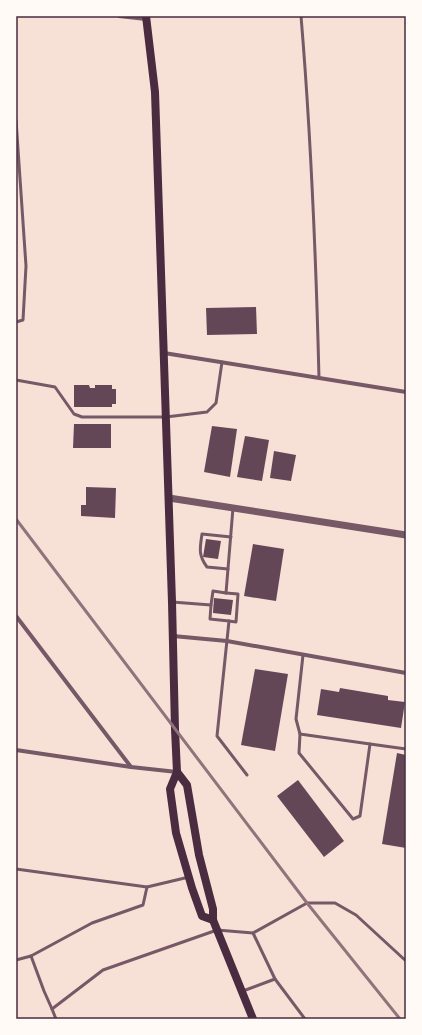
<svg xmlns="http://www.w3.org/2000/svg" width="422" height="1035" font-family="Montserrat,sans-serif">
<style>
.building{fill:#644757}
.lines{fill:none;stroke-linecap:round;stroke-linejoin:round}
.service{stroke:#755966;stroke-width:3}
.minor{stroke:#755966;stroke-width:4}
.tertiary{stroke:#755966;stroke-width:7}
.secondary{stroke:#4a2c40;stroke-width:8}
.rail{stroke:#8f747c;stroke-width:3}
.neatline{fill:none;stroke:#4a2c40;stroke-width:1.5}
</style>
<rect width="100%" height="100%" fill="#f7e1d7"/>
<g class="building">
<polygon points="256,307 257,334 207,335 206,308"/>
<polygon points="74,385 89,385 90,388 95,388 95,385 112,385 112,389 116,389 116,404 112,404 112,407 74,407"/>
<polygon points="74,424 111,424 111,448 73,448"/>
<polygon points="212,426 237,429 230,477 204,472"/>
<polygon points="245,436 269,440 262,481 237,477"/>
<polygon points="274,451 296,455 291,481 270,478"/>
<polygon points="86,487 116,488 115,518 81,516 81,505 86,505"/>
<polygon points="206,539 221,541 218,559 203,557"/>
<polygon points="253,544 284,549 276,601 244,596"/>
<polygon points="214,598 233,600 231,615 213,613"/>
<polygon points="255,669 288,674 275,751 241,745"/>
<polygon points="340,688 388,696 388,700 405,702 401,728 317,715 321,689 339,692"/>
<polygon points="397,753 406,755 406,848 382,844"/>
<polygon points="298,780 344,841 324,857 277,796"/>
</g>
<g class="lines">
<g class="service">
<path d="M 301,16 C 311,136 316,257 319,378"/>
<polyline points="16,120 26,266 23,320 16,322"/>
<polyline points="16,380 55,387 74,414 82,417 166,417 207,412 216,403 222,362"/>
<path d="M 228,569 L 207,567 C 198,555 200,548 202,534 L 231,537"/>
<polyline points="226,593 238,594 236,622 229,621"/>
<polyline points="172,602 211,605 213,591 226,593 233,508"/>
<polyline points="211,605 210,619 229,621 217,736 247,775"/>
<polyline points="303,655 296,719 300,734 299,753 353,819 360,816 370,744 406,749"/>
<polyline points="300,734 370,744"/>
<polyline points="16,869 147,887 189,877"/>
<polyline points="253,933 307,903 335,903 356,915 406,961"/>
<polyline points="31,956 44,991 52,1009"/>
<polyline points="16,960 31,956 92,923 143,905 147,887"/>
<polyline points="243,991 275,979"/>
<polyline points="56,1019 52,1009 103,970 217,930 253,933 275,979 305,1019"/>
</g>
<g class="minor">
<polyline points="119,16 146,19"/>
<polyline points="164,353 406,392"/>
<polyline points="16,616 131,767"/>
<polyline points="173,636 227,641 406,673"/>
<polyline points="16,750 131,767 177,772"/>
</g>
<polyline class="tertiary" points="169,498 406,535"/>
<g class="secondary">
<polyline points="146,16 155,92 172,602 175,729 177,772 170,789 176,833 192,888 202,916 213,920"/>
<polyline points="177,772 187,785 199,855 213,909 213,920 253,1019"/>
</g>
<polyline class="rail" points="16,519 307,903 400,1019"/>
</g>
<rect width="422" height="1035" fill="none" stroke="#fffaf5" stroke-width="34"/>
<rect x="17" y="17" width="388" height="1001" class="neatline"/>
</svg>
